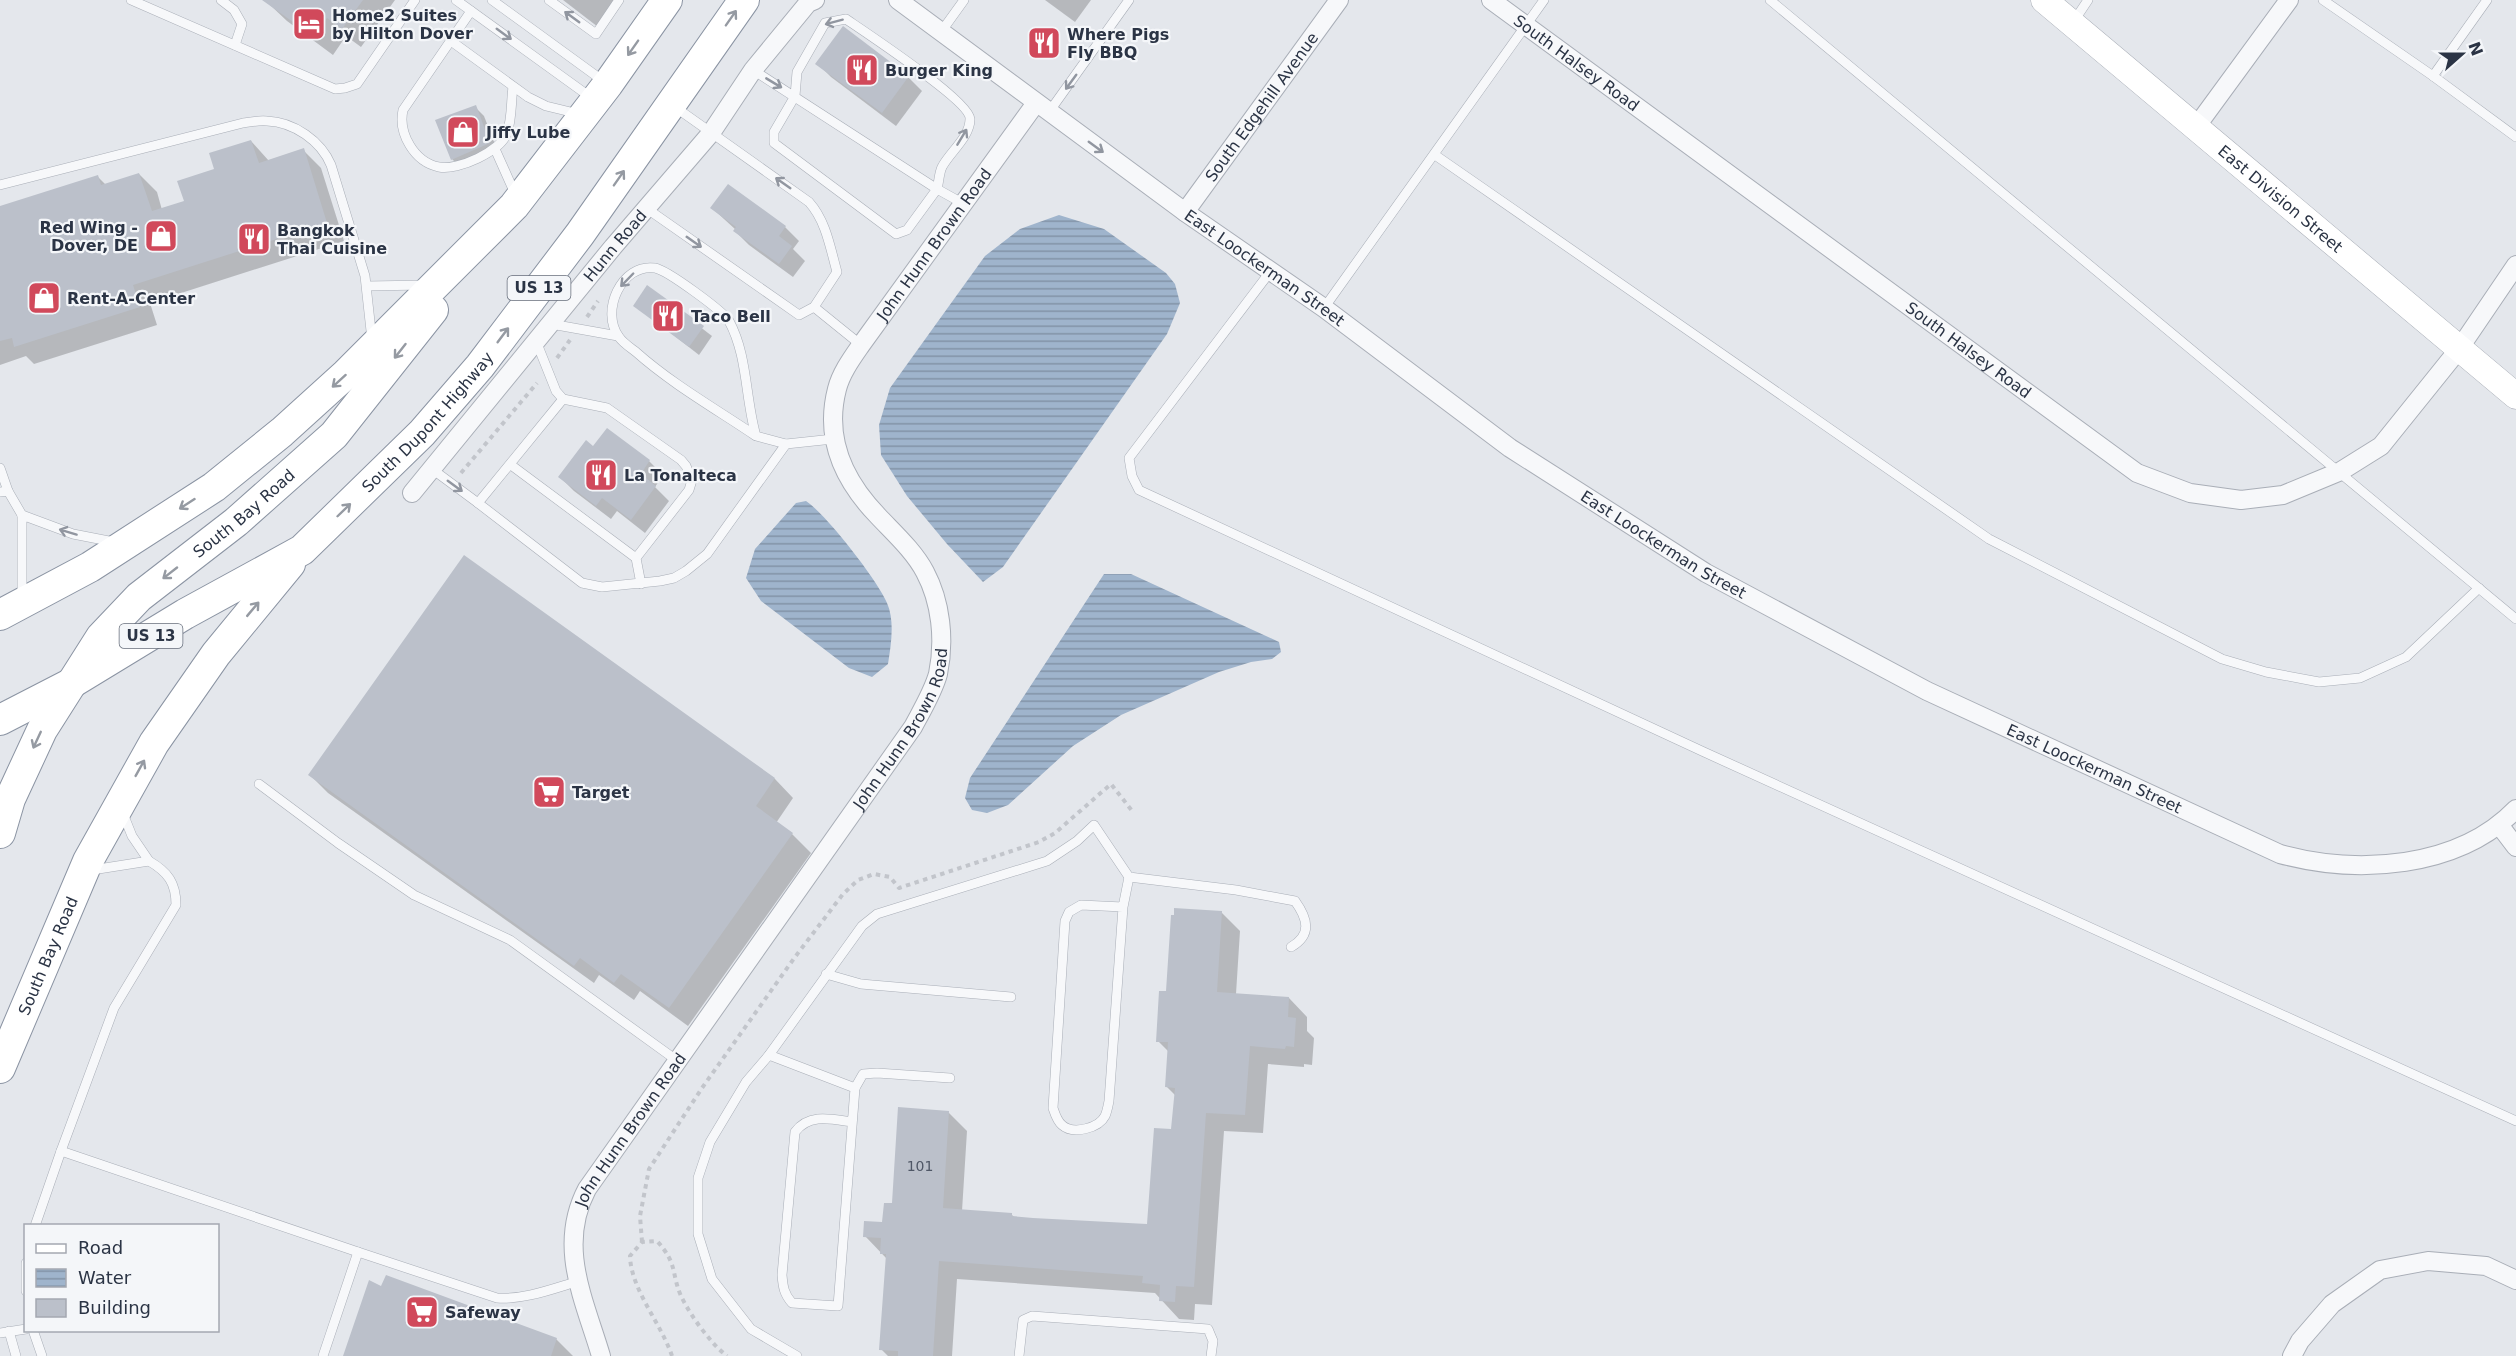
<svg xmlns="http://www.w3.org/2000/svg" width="2516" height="1356" font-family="'DejaVu Sans',sans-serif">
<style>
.water{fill:url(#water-rules)}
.shadow{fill:#0003}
.building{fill:#bbc0ca}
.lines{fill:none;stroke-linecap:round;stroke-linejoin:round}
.service-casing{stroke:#a9aeb7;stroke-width:10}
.minor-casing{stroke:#a9aeb7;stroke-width:20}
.secondary-casing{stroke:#a9aeb7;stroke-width:27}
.trunk-casing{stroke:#8b94a3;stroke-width:32}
.path{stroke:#c2c5cb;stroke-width:4;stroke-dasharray:4.5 4.5;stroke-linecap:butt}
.service{stroke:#f7f8fa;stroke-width:9}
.minor{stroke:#f7f8fa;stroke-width:18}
.secondary{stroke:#fff;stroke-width:26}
.trunk{stroke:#fff;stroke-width:30}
.oneway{stroke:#9196a0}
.oneway2{stroke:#959aa2}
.labels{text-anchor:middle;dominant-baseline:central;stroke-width:4.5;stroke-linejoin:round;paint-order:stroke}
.number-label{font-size:14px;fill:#4f5766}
.shield{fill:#f4f6f9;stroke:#676e7b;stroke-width:1.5}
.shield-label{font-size:15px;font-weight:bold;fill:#2b3445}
.poi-label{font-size:16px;font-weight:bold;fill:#2b3445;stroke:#f4f6f9;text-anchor:start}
.street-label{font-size:16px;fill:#2b3445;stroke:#f4f6f9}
</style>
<defs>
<pattern id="water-rules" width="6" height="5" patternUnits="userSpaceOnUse" patternTransform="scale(1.5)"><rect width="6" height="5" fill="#9fb4cc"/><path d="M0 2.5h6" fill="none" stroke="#8293a7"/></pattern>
</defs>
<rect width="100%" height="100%" fill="#e4e7ec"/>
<g class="water">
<polygon points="1059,215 1104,229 1166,273 1175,284 1180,303 1167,334 1003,567 983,582 947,544 907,496 881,455 879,425 890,388 985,256 1020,229"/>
<path d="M 806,501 C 826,514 878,581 887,603 C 895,621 891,645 888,664 L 872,677 L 849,668 L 761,601 L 746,578 L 755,549 L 796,503 Z"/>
<polygon points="1104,574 1131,574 1279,642 1281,652 1272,659 1251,662 1219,672 1121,715 1073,746 1008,805 987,813 972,810 965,798 970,778"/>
</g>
<g class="shadow">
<polygon points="270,0 395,0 361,47 346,36 333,55 287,21 268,3"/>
<polygon points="563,0 618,0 598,27"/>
<polygon points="1045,0 1091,0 1075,22"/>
<polygon points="843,29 908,77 922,91 896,126 831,77 817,63"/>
<polygon points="475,107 484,116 498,152 461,168 452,159"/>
<polygon points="251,141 269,161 303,150 321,168 344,241 150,303 157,325 34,364 26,356 0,365 0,208 98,177 106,185 139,174 157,192 162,210 185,202 216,170"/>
<polygon points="728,186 785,227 799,241 793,249 805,261 793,277 749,245 735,231 736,230 712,208"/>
<polygon points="648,287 712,336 699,355 635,305"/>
<polygon points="607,430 649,461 663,475 655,487 669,501 645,533 617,511 611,519 574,491 560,477 594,448"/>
<polygon points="464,557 775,779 793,798 776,823 792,834 811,853 688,1026 640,991 634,1000 599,975 594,983 328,793 310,775"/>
<polygon points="1221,912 1240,931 1236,994 1289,998 1307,1017 1307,1031 1314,1038 1312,1065 1304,1064 1304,1067 1268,1064 1263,1133 1224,1131 1212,1305 1195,1304 1194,1320 1179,1319 1155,1293 957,1279 952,1356 888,1356 881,1349 887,1259 865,1236 884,1224 948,1112 967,1131 962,1211 1011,1214 1015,1218 1149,1225 1173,1130 1176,1096 1167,1087 1169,1052 1158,1041 1167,993"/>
<polygon points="381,1288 556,1339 573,1356 344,1356"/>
</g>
<g class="building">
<polygon points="262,0 363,0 342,29 327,18 314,37"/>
<polygon points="843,26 909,76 882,113 815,64"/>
<polygon points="476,105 490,143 451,160 435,120"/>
<polygon points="251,140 259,163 304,148 327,223 133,285 140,307 14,347 12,338 0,341 0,206 98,175 101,185 139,173 152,211 184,201 177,181 214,169 209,153"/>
<polygon points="728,184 786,226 779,236 792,246 779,264 733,231 736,227 710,208"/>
<polygon points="647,285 704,326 689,347 633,306"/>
<polygon points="607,428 650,460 641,474 656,486 631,520 602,498 596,506 558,477 586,440 593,446"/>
<polygon points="464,555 775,778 756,806 793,833 669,1008 621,974 614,983 580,958 574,966 308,775"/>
<polygon points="1174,908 1222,911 1217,992 1289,997 1288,1017 1296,1018 1294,1047 1286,1046 1285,1049 1250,1046 1245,1115 1206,1113 1194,1287 1176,1286 1175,1302 1159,1301 1160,1285 1142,1283 1143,1276 939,1261 933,1356 898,1356 898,1351 879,1350 886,1254 880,1254 881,1238 863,1237 864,1221 882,1222 884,1203 892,1203 898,1107 949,1111 943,1208 1012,1213 1012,1216 1033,1218 1147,1224 1154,1128 1171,1129 1175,1088 1165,1087 1168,1042 1156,1042 1159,991 1166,991 1171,915 1174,915"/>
<polygon points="386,1275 557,1338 551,1356 343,1356 369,1280 381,1286"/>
</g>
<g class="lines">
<g class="service-casing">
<g id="service">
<polyline points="131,0 335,89 345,88 357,84 415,0"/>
<polyline points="221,0 234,10 242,24 235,45"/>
<polyline points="456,0 593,99"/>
<polyline points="492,0 606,83"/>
<polyline points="549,0 596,34 619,0"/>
<polyline points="1770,0 2516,619"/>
<polyline points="2323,0 2433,76 2516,137"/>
<path d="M 471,11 L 403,110 C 398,133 414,162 439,167 C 458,171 501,151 507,133 C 512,120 511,101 513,87"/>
<polyline points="2074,21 2088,0"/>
<polyline points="941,32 964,0"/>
<polyline points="451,41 528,97 546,106 579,114"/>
<path d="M 753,70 L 937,189 C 939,182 939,173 942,167 C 950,152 970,137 970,119 C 971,102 865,32 846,19 L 825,23 L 797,72 L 795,96 L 774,132 L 774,143 L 896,234 L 907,230 L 937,189 L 964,204"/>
<polyline points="2433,76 2487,0"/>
<polyline points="1049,112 1129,0"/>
<polyline points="495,149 516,196"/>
<polyline points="1435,155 1989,539 2222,659 2266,672 2319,682 2360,678 2406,657 2479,588"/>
<path d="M 0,185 L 243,123 C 251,122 259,120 267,121 C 294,122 321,141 331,165 L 365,276 L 372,340"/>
<path d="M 646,208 L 799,315 L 814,307 L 837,272 C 830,247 826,221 809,202 L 675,107"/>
<polyline points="1270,272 1129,458 1132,476 1139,490 1704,752 2516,1121"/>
<polyline points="367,286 425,285"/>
<polyline points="814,307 861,345"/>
<polyline points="1324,308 1544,0"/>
<polyline points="551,324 618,336"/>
<polyline points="536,341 556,391 563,399"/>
<path d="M 756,436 C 716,409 672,384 636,352 C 631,348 623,343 619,337 C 600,312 621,263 655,268 C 667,270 723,311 729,321 C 748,356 745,398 756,436 L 786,444 L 833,439"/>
<polyline points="511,465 636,558"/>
<polyline points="0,468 8,491"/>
<polyline points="432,469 478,503"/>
<polyline points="0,492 8,491 22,515"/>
<polyline points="641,584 636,558 689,490 692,480 686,466 681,460 607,408 563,399 478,503 582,583 602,587 660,581 674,578 686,571 707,554 786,444"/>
<polyline points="22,596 22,515 73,534 114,542"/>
<polyline points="259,784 338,843 414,895 510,940 679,1062"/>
<path d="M 149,861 C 168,872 176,883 176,905 L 114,1008 L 61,1151 L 358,1252"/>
<polyline points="92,870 149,861 132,836 122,811"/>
<path d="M 1123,907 L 1081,905 L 1069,912 L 1065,921 L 1053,1108 C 1055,1114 1057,1121 1062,1125 C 1073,1135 1099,1128 1105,1116 C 1107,1112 1108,1106 1109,1101 L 1123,907 L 1129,877"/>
<polyline points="826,974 861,984 1011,997"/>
<path d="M 769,1055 L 855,1088 L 838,1306 L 792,1303 C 784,1294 783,1287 782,1275 L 795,1132 C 809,1113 831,1119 852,1122"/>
<polyline points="855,1088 863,1074 877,1073 950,1078"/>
<polyline points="35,1226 61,1151"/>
<polyline points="26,1263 26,1291"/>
<polyline points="33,1330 42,1356"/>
<polyline points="9,1331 16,1356"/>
<polyline points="0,1333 26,1329"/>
<path d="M 323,1356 L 358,1252 L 497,1298 C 524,1300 552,1289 579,1281"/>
<path d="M 797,1356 L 751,1329 L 712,1279 L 698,1234 L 698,1178 L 710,1142 L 746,1082 L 769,1055 L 862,926 L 877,914 L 1047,861 L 1077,841 L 1094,825 L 1129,877 L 1236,890 L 1295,901 C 1308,919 1312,935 1291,947"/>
<polyline points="1019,1356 1023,1320 1032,1316 1208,1329 1213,1341 1211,1356"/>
</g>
</g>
<g class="minor-casing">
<g id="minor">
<path id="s1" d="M 898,0 L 1185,212 L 1324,308 L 1510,448 L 1706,573 L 1927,691 L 2280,854 C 2357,875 2458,869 2516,809"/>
<path id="s2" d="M 1491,0 L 2137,473 L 2190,493 L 2241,500 L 2283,495 L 2341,471 L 2381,446 L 2459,349 L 2516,265"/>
<polyline points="2196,127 2289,0"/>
<path id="s3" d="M 1185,212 L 1339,0"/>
<path id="s4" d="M 412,493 L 613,247 L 711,133 L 753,70 L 808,3 L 815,0"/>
<polyline points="2500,826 2516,847"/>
<path id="s5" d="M 601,1356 C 584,1299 557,1246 587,1189 L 913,727 C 922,710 933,692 938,674 C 945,640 941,602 925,572 C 914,551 894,533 878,516 C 844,481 824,439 837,389 C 841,373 852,358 861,345 L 1036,103"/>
<polyline points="2292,1356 2300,1341 2332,1304 2380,1270 2428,1261 2486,1266 2516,1280"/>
</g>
</g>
<g class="secondary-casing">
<g id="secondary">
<path id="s6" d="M 2044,0 L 2516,396"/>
</g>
</g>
<g class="trunk-casing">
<g id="trunk">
<polyline points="0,615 90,567 214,487 282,432 346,374 514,206 608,84 667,0"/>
<path id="s7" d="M 0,720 L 70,684 L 185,614 L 302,550 L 422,433 L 480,366 L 580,234 L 744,0"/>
<path id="s8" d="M 0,833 L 10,799 L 42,730 L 101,637 L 139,597 L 236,522 L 334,435 L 433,310"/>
<path id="s9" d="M 0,1068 L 88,861 L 154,743 L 216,654 L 290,564"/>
</g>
</g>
<g class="path">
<polyline points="587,317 598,301"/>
<polyline points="557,358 570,340"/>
<polyline points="461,473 537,383"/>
<polyline points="642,1242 640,1216 649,1169 702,1088 795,957 843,894 858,880 874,874 890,877 899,888 1039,842 1055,833 1111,784 1133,812"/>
<path d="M 672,1356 C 661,1323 631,1290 630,1256 L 642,1242 L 657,1241 C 678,1264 671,1273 681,1296 C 690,1315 711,1344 727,1356"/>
</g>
<use href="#service" class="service"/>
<use href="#minor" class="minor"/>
<use href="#secondary" class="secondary"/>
<use href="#trunk" class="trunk"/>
</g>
<defs><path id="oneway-shaft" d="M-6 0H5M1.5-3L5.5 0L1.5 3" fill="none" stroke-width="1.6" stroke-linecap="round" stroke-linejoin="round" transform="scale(1.5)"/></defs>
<g class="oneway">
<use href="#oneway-shaft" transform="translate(572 17) rotate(-144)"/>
<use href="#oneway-shaft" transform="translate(834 22) rotate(165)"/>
<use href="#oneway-shaft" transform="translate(504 34) rotate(36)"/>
<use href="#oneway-shaft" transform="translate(1071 82) rotate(126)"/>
<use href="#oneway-shaft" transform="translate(774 83) rotate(31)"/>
<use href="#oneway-shaft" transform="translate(962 137) rotate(-59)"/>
<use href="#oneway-shaft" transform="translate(1096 147) rotate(36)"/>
<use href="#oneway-shaft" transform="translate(783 183) rotate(-145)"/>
<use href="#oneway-shaft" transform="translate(694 242) rotate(35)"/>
<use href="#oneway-shaft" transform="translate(627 280) rotate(134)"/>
<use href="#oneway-shaft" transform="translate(455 486) rotate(36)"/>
<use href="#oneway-shaft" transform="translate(68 532) rotate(-163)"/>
</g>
<g class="oneway2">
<use href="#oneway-shaft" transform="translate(731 18) rotate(-55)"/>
<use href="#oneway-shaft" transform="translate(633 48) rotate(125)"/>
<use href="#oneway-shaft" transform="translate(619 178) rotate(-55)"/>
<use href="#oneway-shaft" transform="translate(503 335) rotate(-53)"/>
<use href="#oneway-shaft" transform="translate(400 351) rotate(128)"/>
<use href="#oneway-shaft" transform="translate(339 381) rotate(138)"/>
<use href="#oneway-shaft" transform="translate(187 504) rotate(147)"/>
<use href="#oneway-shaft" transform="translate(344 510) rotate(-44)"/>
<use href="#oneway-shaft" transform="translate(170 573) rotate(142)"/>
<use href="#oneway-shaft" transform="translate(253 609) rotate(-50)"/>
<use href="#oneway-shaft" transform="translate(37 740) rotate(115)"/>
<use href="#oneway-shaft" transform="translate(140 768) rotate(-61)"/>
</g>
<defs>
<g id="hotel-square" transform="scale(1.725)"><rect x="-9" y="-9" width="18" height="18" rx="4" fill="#d1495b" stroke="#f4f6f9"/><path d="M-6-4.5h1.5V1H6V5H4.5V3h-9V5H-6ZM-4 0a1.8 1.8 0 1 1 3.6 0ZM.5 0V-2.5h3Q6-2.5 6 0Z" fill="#fff"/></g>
<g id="restaurant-square" transform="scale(1.725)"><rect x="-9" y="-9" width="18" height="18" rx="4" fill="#d1495b" stroke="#f4f6f9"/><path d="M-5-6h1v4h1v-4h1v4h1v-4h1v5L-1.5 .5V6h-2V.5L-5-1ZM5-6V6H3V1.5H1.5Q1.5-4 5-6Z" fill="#fff"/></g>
<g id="shop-square" transform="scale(1.725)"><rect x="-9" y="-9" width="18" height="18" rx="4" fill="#d1495b" stroke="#f4f6f9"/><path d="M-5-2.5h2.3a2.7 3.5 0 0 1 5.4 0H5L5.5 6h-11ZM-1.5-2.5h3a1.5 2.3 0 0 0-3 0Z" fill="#fff"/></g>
<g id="supermarket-square" transform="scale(1.725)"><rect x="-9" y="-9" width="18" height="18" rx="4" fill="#d1495b" stroke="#f4f6f9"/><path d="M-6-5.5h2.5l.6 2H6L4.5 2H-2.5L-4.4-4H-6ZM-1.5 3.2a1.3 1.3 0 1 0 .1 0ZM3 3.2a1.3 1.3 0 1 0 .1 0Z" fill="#fff"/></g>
</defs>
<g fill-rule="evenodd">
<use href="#hotel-square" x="309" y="24"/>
<use href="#restaurant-square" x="1044" y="43"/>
<use href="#restaurant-square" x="862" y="70"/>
<use href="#shop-square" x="463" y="132"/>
<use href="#shop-square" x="161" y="236"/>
<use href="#restaurant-square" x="254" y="239"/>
<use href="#shop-square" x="44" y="298"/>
<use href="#restaurant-square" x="668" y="316"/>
<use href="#restaurant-square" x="601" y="475"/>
<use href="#supermarket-square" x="549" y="792"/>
<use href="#supermarket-square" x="422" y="1312"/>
</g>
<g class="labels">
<g class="number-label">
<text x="920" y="1166">101</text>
</g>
<g class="shield">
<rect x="507.5" y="276" width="63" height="24" rx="4.5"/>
<rect x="119.5" y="624" width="63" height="24" rx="4.5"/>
</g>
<g class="shield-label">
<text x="539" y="288">US 13</text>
<text x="151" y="636">US 13</text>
</g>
<g class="poi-label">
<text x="332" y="15">Home2 Suites<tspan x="332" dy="18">by Hilton Dover</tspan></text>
<text x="1067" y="34">Where Pigs<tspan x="1067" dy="18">Fly BBQ</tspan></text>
<text x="885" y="70">Burger King</text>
<text x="486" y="132">Jiffy Lube</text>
<text x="138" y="227" text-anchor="end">Red Wing -<tspan x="138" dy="18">Dover, DE</tspan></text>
<text x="277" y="230">Bangkok<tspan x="277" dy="18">Thai Cuisine</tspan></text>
<text x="67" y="298">Rent-A-Center</text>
<text x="691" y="316">Taco Bell</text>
<text x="624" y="475">La Tonalteca</text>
<text x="572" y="792">Target</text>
<text x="445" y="1312">Safeway</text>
</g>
<g class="street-label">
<text stroke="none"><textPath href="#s2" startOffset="106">South Halsey Road</textPath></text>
<text stroke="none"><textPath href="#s3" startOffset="130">South Edgehill Avenue</textPath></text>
<text stroke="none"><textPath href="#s6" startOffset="309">East Division Street</textPath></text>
<text stroke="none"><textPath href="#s5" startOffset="1290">John Hunn Brown Road</textPath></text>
<text stroke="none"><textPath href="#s4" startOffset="320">Hunn Road</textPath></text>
<text stroke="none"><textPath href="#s1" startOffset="454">East Loockerman Street</textPath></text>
<text stroke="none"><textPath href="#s2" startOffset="592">South Halsey Road</textPath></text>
<text stroke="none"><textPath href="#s7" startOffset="526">South Dupont Highway</textPath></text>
<text stroke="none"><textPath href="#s8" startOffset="411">South Bay Road</textPath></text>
<text stroke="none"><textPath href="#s1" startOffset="940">East Loockerman Street</textPath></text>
<text stroke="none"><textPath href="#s5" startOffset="732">John Hunn Brown Road</textPath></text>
<text stroke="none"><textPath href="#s1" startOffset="1426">East Loockerman Street</textPath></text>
<text stroke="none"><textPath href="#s9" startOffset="122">South Bay Road</textPath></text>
<text stroke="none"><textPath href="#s5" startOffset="246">John Hunn Brown Road</textPath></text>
</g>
</g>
<rect x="24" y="1224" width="195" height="108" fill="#f4f6f9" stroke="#a4a8b1" stroke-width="1.5"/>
<rect x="36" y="1244" width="30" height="9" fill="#ffffff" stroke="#a4a8b1" stroke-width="1.5"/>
<text x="78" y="1254" font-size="18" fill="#2b3445">Road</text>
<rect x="36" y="1269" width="30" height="18" fill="url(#water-rules)" stroke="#a4a8b1" stroke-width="1.5"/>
<text x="78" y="1284" font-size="18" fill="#2b3445">Water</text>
<rect x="36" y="1299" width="30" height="18" fill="#bbc0ca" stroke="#a4a8b1" stroke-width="1.5"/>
<text x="78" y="1314" font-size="18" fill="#2b3445">Building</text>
<g transform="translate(2462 54) rotate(69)" stroke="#f4f6f9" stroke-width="4.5" paint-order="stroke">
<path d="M0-4.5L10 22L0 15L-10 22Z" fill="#2b3445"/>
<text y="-9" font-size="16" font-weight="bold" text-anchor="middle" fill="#2b3445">N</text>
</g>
</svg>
